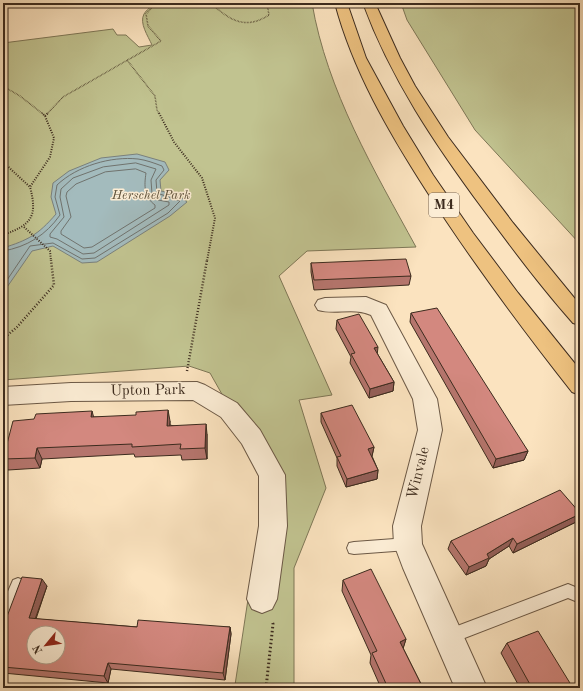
<svg xmlns="http://www.w3.org/2000/svg" width="583" height="691" font-family="'Old Standard TT',serif">
<style>
.green{fill:#c1c390;stroke:#7e7757}
.water{fill:#a3bbbd;stroke:#7a817d}
.lines{fill:none;stroke-linecap:round;stroke-linejoin:round}
.shore{stroke:#70736e;stroke-width:1}
.lane-casing{stroke:#6c5946;stroke-width:2}
.street-casing{stroke:#6c5946;stroke-width:2}
.highway-casing{stroke:#3c2b1e;stroke-width:2}
.path-far3{stroke:#3c2b1e;stroke-width:1.5;stroke-dasharray:0.5 1;stroke-linecap:butt}
.path-far2{stroke:#3c2b1e;stroke-width:2;stroke-dasharray:1 1.5;stroke-linecap:butt}
.path-far1{stroke:#3c2b1e;stroke-width:2.5;stroke-dasharray:1 2;stroke-linecap:butt}
.path{stroke:#3c2b1e;stroke-width:3;stroke-dasharray:1.5 2.5;stroke-linecap:butt}
.lane{fill:#fcedd5;fill-rule:evenodd}
.street{fill:#fcedd5;fill-rule:evenodd}
.highway{fill:#eec280;fill-rule:evenodd}
.wall{fill:#b5756d;stroke:#3c2b1e}
.shaded-wall{fill:#945f59;stroke:#3c2b1e}
.building{fill:#d3887f;stroke:#3c2b1e;fill-rule:evenodd}
.labels{text-anchor:middle;dominant-baseline:central;stroke-width:3;stroke-linejoin:round;paint-order:stroke}
.far-park-label{font-size:13px;font-style:italic;fill:#5d513a;stroke:#fcedd5}
.shield{fill:#fcedd5;stroke:#766555;stroke-width:1}
.shield-label{font-size:14px;font-weight:bold;fill:#3c2b1e}
.street-label{font-size:15px;fill:#3c2b1e;stroke:#fcedd5}
</style>
<rect width="100%" height="100%" fill="#fbe3bf"/>
<filter id="stains"><feTurbulence type="fractalNoise" baseFrequency=".005" numOctaves="4"/><feColorMatrix values="0 0 0 0 .2 0 0 0 0 .09 0 0 0 0 .02 0 0 0 .5 -.17"/></filter>
<radialGradient id="worn" r=".72"><stop offset=".6" stop-color="#630" stop-opacity="0"/><stop offset="1" stop-color="#630" stop-opacity=".3"/></radialGradient>
<g class="green">
<path d="M 152,3 L 312,3 C 327,91 374,170 416,247 L 307,251 L 279,276 L 332,395 L 299,400 L 326,488 L 294,568 L 294,688 L 239,688 L 235,685 L 267,474 L 210,373 L 189,366 L 3,380 L 3,43 L 113,29 L 117,35 L 126,35 L 139,47 L 152,45 C 148,36 139,23 144,14 C 147,9 150,9 152,3 Z"/>
<polygon points="401,3 580,3 580,244 475,130 407,20"/>
</g>
<path class="water" d="M 137,154 L 165,162 L 169,170 L 160,180 L 161,191 L 177,194 L 187,202 L 170,216 L 97,262 L 82,263 L 53,246 L 32,251 L 3,293 L 3,248 C 28,240 38,235 56,214 L 51,197 L 53,183 L 69,171 L 101,158 Z"/>
<g class="lines">
<g class="shore">
<polygon points="136,163 156,169 151,180 152,194 158,200 169,202 169,205 94,253 83,254 57,239 50,237 50,234 64,217 60,197 61,189 73,178 103,167"/>
<path d="M 136,169 L 146,173 C 144,186 144,197 155,205 L 155,208 L 92,247 L 84,248 L 61,234 L 61,231 L 71,217 L 66,196 L 67,192 L 76,184 L 105,172 Z"/>
<path d="M 3,251 C 27,247 46,235 60,215 L 55,197 L 57,185 C 77,166 111,156 138,159 C 146,160 154,163 162,166 L 164,170 L 156,180 L 157,193 L 180,201 L 168,213 L 95,258 L 82,259 L 53,243 L 30,246 L 3,286"/>
</g>
<g class="lane-casing">
<g id="lane">
<polygon points="408,538 413,540 415,544 413,548 408,550 354,554 349,553 347,548 349,543 354,542"/>
<polygon points="18,578 23,580 25,585 8,625 3,627 3,603 13,580"/>
<polygon points="568,584 580,589 580,603 568,598 449,644 444,641 441,636 444,631"/>
</g>
</g>
<g class="street-casing">
<g id="street">
<polygon points="3,3 10,3 8,6 3,7"/>
<path d="M 366,297 L 386,305 L 437,399 L 442,430 L 421,526 L 422,544 L 487,688 L 455,688 L 403,568 L 394,544 L 393,526 L 418,430 L 413,399 L 371,315 C 354,307 335,315 318,310 L 315,305 L 318,300 L 325,298 Z"/>
<polygon points="197,382 205,385 237,403 260,430 285,475 287,526 277,599 272,609 262,613 252,609 247,599 259,526 259,476 242,444 221,417 193,400 71,401 3,405 3,387 71,383"/>
</g>
</g>
<g class="highway-casing">
<g id="highway">
<path d="M 335,3 L 347,3 L 366,58 L 403,126 L 433,175 L 473,233 L 518,293 L 580,370 L 580,395 L 572,392 C 521,327 471,260 426,190 C 389,132 353,71 335,3 Z"/>
<path d="M 363,3 L 375,3 L 400,58 L 415,86 L 448,137 L 513,223 L 580,305 L 580,325 L 573,323 C 541,287 512,248 483,209 C 435,144 391,79 363,3 Z"/>
</g>
</g>
<g class="path-far3">
<path d="M 215,3 L 215,7 C 233,22 247,29 269,15 L 267,3"/>
<polyline points="127,60 155,96 157,110 159,114"/>
<polyline points="3,86 20,96 43,114"/>
<polyline points="47,114 63,97 161,41 148,26 146,14 156,3"/>
</g>
<g class="path-far2">
<polyline points="159,113 174,142 202,178 215,218 207,261"/>
<polyline points="45,116 48,113"/>
<polyline points="3,162 30,187 50,157 54,138 45,116 42,113"/>
<polyline points="24,227 50,251 51,261"/>
<path d="M 3,235 C 31,225 38,217 30,187"/>
</g>
<g class="path-far1">
<polyline points="3,339 17,327 54,285 51,260"/>
<polyline points="187,371 207,260"/>
</g>
<polyline class="path" points="266,688 273,624 272,621"/>
<use href="#lane" class="lane"/>
<use href="#street" class="street"/>
<use href="#highway" class="highway"/>
</g>
<g class="wall">
<polygon points="311,263 411,276 409,285 314,290 311,272"/>
<polygon points="411,313 528,451 524,460 493,468 410,322"/>
<polygon points="337,320 377,353 394,382 393,391 369,398 350,363 351,357 336,329"/>
<polygon points="321,413 374,447 372,456 378,470 377,479 346,487 337,466 337,458 321,422"/>
<polygon points="94,417 170,421 170,425 207,434 207,459 182,460 181,455 135,457 134,454 42,459 40,468 8,470 3,460 3,458"/>
<polygon points="580,513 580,515 576,522 513,553 509,546 489,559 486,566 466,575 448,549 451,541"/>
<polygon points="343,580 406,639 403,648 423,688 381,688 370,663 371,655 342,591"/>
<polygon points="47,586 36,619 137,627 230,627 231,634 225,680 111,669 108,683 3,673 3,627"/>
<polygon points="507,643 573,688 520,688 501,653"/>
</g>
<g class="shaded-wall">
<polygon points="378,347 377,356 374,348"/>
<polygon points="394,382 393,391 369,398 370,389"/>
<polygon points="168,410 170,421 169,437 167,426"/>
<polygon points="92,411 95,422 91,417"/>
<polygon points="206,424 207,434 207,459 205,448"/>
<polygon points="374,447 372,456 367,458 368,449"/>
<polygon points="37,448 42,459 40,468 35,458"/>
<polygon points="528,451 524,460 493,468 496,459"/>
<polygon points="378,470 377,479 346,487 347,479"/>
<polygon points="580,514 576,522 513,553 517,544"/>
<polygon points="513,538 509,546 489,559 486,566 466,575 469,567 487,554"/>
<polygon points="42,579 47,586 33,625 29,618"/>
<polygon points="230,627 231,634 225,680 223,673"/>
<polygon points="406,639 403,649 400,642"/>
<polygon points="108,663 111,669 108,683 104,676"/>
</g>
<g class="building">
<polygon points="406,259 411,276 314,280 311,263"/>
<polygon points="437,308 528,451 496,459 411,313"/>
<polygon points="359,314 378,347 374,348 394,382 370,389 351,354 355,353 337,320"/>
<polygon points="352,405 374,447 368,449 378,470 347,479 337,457 341,456 321,413"/>
<polygon points="168,410 167,426 206,424 205,448 180,449 181,444 132,447 132,444 37,448 35,458 3,459 13,421 34,419 36,414 92,411 91,417 136,415 136,412"/>
<polygon points="560,490 580,513 580,514 517,544 513,538 487,554 489,558 469,567 451,541"/>
<polygon points="371,569 406,639 400,642 423,688 388,688 372,653 377,651 343,580"/>
<path d="M 22,577 L 42,579 L 29,618 L 137,627 L 138,620 L 230,627 L 223,673 L 108,663 L 104,676 L 3,667 L 3,627 ZM 34,633 L 58,633 L 58,657 L 34,657 Z"/>
<polygon points="538,631 573,688 532,688 507,643"/>
</g>
<g class="labels">
<g class="far-park-label">
<text x="151" y="195">Herschel Park</text>
</g>
<rect class="shield" x="429" y="193" width="30" height="24" rx="3"/>
<g class="shield-label">
<text x="444" y="205">M4</text>
</g>
<g class="street-label">
<text transform="translate(148 391) rotate(-1)">Upton Park</text>
<text transform="translate(419 473) rotate(-76)">Winvale</text>
</g>
</g>
<rect width="583" height="691" fill="none" stroke="#fbe3bf" stroke-width="16"/>
<rect x="4" y="4" width="575" height="683" fill="none" stroke="#3c2b1e" stroke-width="2"/>
<rect x="8" y="8" width="567" height="675" fill="none" stroke="#3c2b1e"/>
<g transform="translate(46 645) rotate(241)"><circle r="19" fill="#fcedd5" stroke="#af9f8c"/>
<path d="M0-3L7 15L0 10L-7 15Z" fill="#8f2418"/>
<text y="-6" font-size="11" font-weight="bold" text-anchor="middle" fill="#3c2b1e">N</text>
</g>
<rect width="100%" height="100%" filter="url(#stains)"/>
<rect width="100%" height="100%" fill="url(#worn)"/>
</svg>
